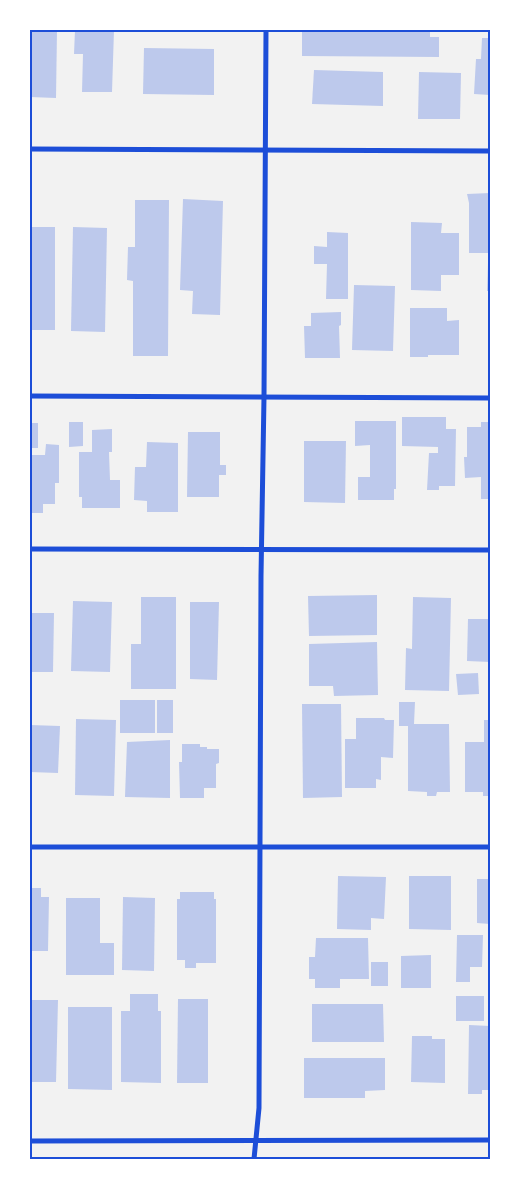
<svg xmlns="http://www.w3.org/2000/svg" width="520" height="1189" font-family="'Sofia Sans Condensed',sans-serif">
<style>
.building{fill:#bdc9ec}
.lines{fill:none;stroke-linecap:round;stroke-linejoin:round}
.minor{stroke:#1d4ed8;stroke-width:5}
.neatline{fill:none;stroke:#1d4ed8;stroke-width:2}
</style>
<rect width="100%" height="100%" fill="#f2f2f2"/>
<g class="building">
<polygon points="30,30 57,30 56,98 30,97"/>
<polygon points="75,30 114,30 112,92 82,92 83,54 74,54"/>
<polygon points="302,30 430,30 430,37 439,37 439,57 302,56"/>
<polygon points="482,38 490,38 490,95 474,94 476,59 481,59"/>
<polygon points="144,48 214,49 214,95 143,94"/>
<polygon points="314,70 383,72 383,106 312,104"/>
<polygon points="419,72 461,73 460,119 418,119"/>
<polygon points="490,193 490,253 469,253 469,203 467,194"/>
<polygon points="183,199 223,201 220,315 192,314 193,291 180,290"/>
<polygon points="135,200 169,200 168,356 133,356 133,281 127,280 128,247 135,247"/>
<polygon points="411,222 442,223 441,233 459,233 459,275 441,275 441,291 411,290"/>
<rect x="30" y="227" width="25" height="103"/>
<polygon points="73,227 107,228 105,332 71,331"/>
<polygon points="327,232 348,233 348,299 326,299 327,264 314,264 314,246 327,247"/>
<polygon points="488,263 490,263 490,291 487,291"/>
<polygon points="354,285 395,286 393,351 352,350"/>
<polygon points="410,308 447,308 447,321 459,320 459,355 428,355 428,357 410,357"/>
<polygon points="341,312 341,325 339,326 340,358 305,358 304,326 311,326 311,313"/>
<polygon points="402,417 446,417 446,429 456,429 455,486 439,486 439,490 427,490 429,453 438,453 438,447 402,446"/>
<polygon points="355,421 396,421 396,489 394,489 394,500 358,500 358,477 370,477 370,445 355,446"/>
<polygon points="69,422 83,422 83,446 69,447"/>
<polygon points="481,422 490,422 490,499 481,499 481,477 465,478 464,457 467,457 467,427 481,427"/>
<rect x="30" y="423" width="8" height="25"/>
<polygon points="112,429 112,452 109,452 110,480 120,480 120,508 82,508 82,497 79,497 79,452 92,452 92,430"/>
<polygon points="188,432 220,432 220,465 226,465 226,475 219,475 219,497 187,497"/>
<polygon points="304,441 346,441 345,503 304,502"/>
<polygon points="147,442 178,443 178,512 147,512 147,501 134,500 135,467 146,467"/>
<polygon points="46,444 59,445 59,483 55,483 55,504 43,504 43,513 30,513 30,455 45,455"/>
<polygon points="377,595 377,635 309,636 308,596"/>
<polygon points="141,597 176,597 176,689 131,689 131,644 141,644"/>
<polygon points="413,597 451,598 449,691 405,690 406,648 412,649"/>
<polygon points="73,601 112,602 110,672 71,671"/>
<polygon points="190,602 219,602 217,680 190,679"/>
<polygon points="30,613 54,613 53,672 30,672"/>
<polygon points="468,619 490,619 490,662 467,661"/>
<polygon points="377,642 378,695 334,696 333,686 309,686 309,644"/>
<polygon points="478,673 479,694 458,695 456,674"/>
<rect x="120" y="700" width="35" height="33"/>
<rect x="157" y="700" width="16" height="33"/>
<polygon points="399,702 415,702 414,724 449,724 450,792 437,792 436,796 427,796 427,792 408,791 408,726 399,726"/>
<polygon points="302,704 341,704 342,797 303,798"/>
<polygon points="356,718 384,718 385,720 394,720 393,758 381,757 381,780 376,779 376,788 345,788 345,739 356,739"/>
<polygon points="76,719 116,720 114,796 75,795"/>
<polygon points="484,720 490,720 490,796 483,796 483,792 465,792 465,742 484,742"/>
<polygon points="30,725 60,726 58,773 30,772"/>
<polygon points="170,740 170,798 125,797 127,742"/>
<polygon points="182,744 200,744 200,747 207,747 207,749 219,749 219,763 216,764 216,788 204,788 204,798 180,798 179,762 182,762"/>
<polygon points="338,876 386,877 384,919 371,918 371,930 337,929"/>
<polygon points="409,876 451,876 451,930 409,929"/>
<polygon points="477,879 490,879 490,924 477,923"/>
<polygon points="30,888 41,888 41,897 49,897 48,951 30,951"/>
<polygon points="180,892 214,892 214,899 216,899 216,963 196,963 196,968 185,968 185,960 177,960 177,899 180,899"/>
<polygon points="123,897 155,898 154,971 122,970"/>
<polygon points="66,898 100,898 100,943 114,943 114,975 66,975"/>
<polygon points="457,935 483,935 482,967 470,967 470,982 456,982"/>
<polygon points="316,938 368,938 369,979 340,979 340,988 315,988 315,979 309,979 309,957 315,957"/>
<polygon points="431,955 431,988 401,988 401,956"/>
<rect x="371" y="962" width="17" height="24"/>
<polygon points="130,994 158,994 158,1011 161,1011 161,1083 121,1082 121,1011 130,1011"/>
<rect x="456" y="996" width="28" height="25"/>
<polygon points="178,999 208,999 208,1083 177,1083"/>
<polygon points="30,1000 58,1000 56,1082 30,1082"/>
<polygon points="312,1004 383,1004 384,1042 312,1042"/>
<polygon points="68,1007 112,1007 112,1090 68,1089"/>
<polygon points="469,1025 490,1026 490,1090 482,1090 482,1094 468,1094"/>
<polygon points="412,1036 432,1036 432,1039 445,1039 445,1083 411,1082"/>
<polygon points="304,1058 385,1058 385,1090 365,1091 365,1098 304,1098"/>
</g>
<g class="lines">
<g class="minor">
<polyline points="30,149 490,151"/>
<polyline points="30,396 490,398"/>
<polyline points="30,549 490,550"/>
<polyline points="30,847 490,847"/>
<polyline points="30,1141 490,1140"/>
<polyline points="254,1159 259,1108 261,576 264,397 266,30"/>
</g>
</g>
<rect width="520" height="1189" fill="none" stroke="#ffffff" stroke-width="62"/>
<rect x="31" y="31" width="458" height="1127" class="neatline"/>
</svg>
